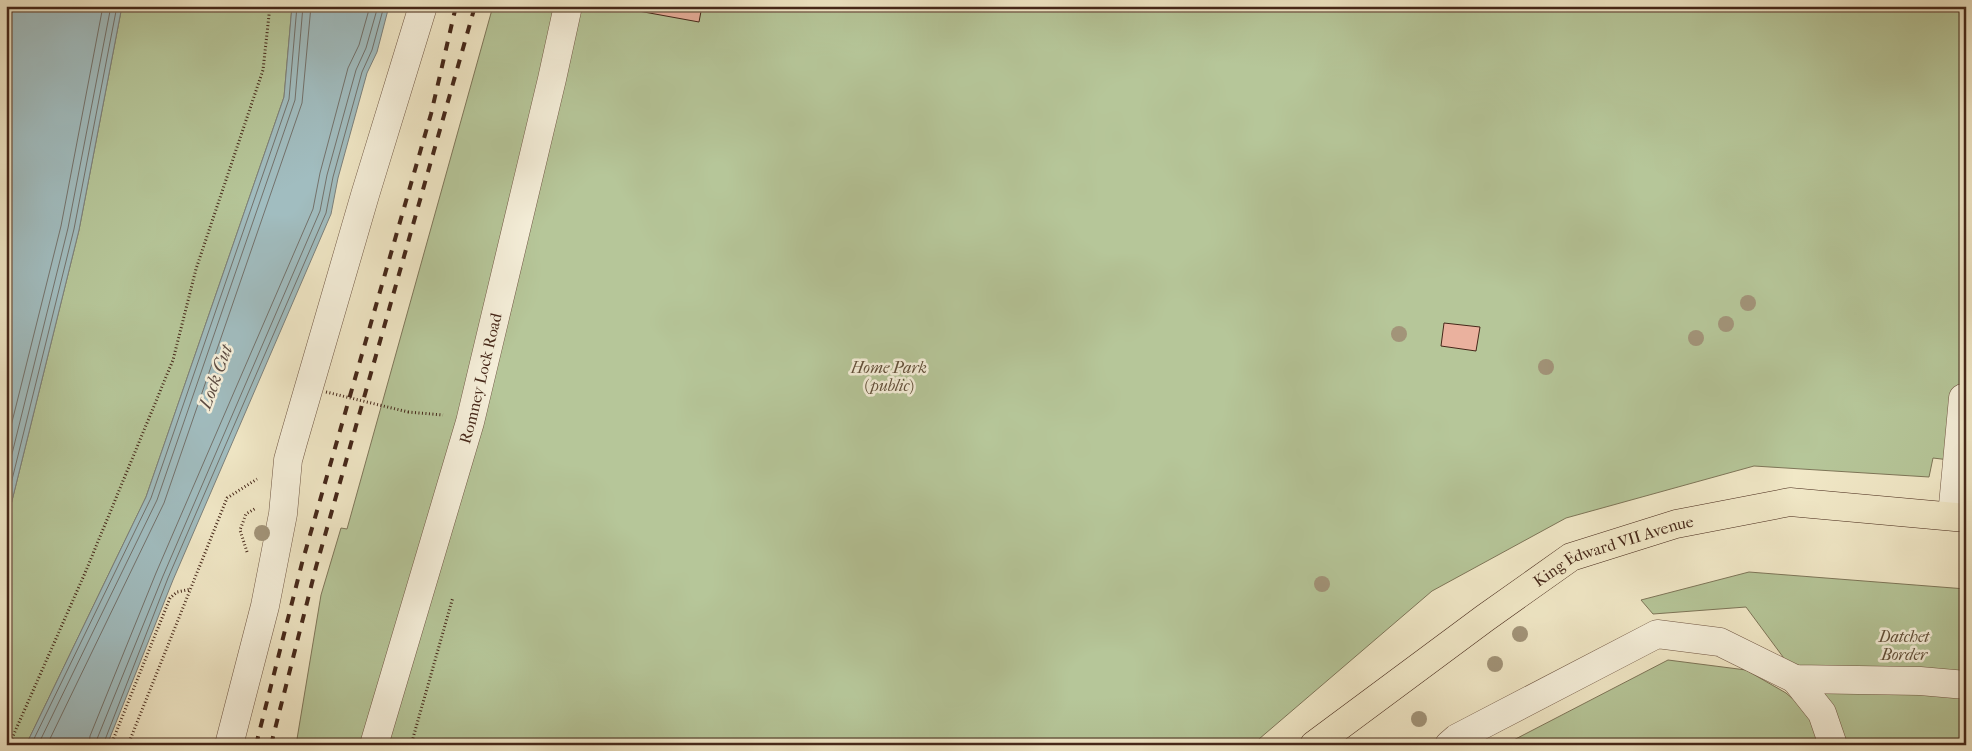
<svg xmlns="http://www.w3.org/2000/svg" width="1972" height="751" font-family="'IM FELL French Canon',serif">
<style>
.green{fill:#b6c699;stroke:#7e7659}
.water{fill:#a1bdc0;stroke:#7c817d}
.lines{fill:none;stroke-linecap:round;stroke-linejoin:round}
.shore{stroke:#73726c;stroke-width:1}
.building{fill:#eab19e;stroke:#452719}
.minor-casing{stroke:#705744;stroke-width:29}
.major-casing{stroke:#452719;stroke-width:29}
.path{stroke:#452719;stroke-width:3;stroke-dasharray:1 2.5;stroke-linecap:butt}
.minor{stroke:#f6f0db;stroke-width:28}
.major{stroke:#f1e8c7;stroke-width:28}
.rail{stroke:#452719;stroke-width:4;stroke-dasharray:9 9;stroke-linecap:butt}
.path-bridge{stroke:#452719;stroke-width:3;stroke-dasharray:1 2.5;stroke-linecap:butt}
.tree{fill:#a29479}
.labels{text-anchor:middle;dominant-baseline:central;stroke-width:5;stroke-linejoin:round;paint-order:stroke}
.park-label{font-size:16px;font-style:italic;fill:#614f39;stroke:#f6f0db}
.street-label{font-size:16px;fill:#452719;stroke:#f6f0db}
.water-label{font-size:18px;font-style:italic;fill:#5c4c43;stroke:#f6f0db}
</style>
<rect width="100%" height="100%" fill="#f1e8c7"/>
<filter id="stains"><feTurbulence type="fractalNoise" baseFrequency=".004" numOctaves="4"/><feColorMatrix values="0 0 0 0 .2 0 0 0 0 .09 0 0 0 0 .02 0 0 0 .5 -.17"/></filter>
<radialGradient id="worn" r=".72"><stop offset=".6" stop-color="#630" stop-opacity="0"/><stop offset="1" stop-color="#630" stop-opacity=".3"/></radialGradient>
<g class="green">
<polygon points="122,6 292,6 284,97 146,497 26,745 6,745 6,525 79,230"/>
<polygon points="493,6 1966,6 1966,462 1933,458 1929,477 1754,466 1566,518 1432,591 1252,745 296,745 321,595 341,528 347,529"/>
<polygon points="1749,572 1966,589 1966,745 1847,745 1833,706 1789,665 1746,607 1653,614 1641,600"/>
<polygon points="1668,660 1746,670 1786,693 1808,712 1822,745 1504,745"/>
</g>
<g class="water">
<polygon points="6,6 122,6 79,230 6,525"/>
<polygon points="292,6 389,6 377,52 367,73 338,178 331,214 173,580 107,745 26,745 146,497 284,97"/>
</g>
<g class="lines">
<g class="shore">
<polyline points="6,446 61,226 103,6"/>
<polyline points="6,478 68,228 111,6"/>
<polyline points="6,504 74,229 117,6"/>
<polyline points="31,745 151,498 289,99 297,6"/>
<polyline points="38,745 157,500 295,100 303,6"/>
<polyline points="47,745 164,503 302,103 311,6"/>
<polyline points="89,745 90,736 156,573 313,209 320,173 348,68 359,45 370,6"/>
<polyline points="96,745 97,739 163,576 320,211 327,175 356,70 366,48 378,6"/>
<polyline points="103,745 168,578 326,213 333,177 362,72 372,50 384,6"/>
</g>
</g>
<g class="building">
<polygon points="634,6 702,6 699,22 633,10"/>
<polygon points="1444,323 1480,327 1476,351 1441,346"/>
</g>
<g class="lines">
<g class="minor-casing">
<g id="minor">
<polyline points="1952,516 1963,398"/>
<polyline points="1795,679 1822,713 1833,745"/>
<polyline points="229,745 265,606 283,514 288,460 293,442 365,195 423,6"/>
<path id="s1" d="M 374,745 L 470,422 L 552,79 L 568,6"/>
<polyline points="1449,745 1457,738 1657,634 1720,642 1795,679 1920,681 1966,685"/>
</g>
</g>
<g class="major-casing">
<g id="major">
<path id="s2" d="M 1314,745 L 1485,618 L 1571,557 L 1676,524 L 1790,502 L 1966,518"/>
</g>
</g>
<g class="path">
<polyline points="408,412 443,415"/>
<polyline points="247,552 240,530 246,514 256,508"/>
<polyline points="9,745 85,573 173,360 196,269 263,70 270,6"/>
<polyline points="111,745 170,598 177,592 191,589"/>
<polyline points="128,745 227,498 257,479"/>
<polyline points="411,745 453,597"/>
</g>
<use href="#minor" class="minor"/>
<use href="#major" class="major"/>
<g class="rail">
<polyline points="256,745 302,563 431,114 456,6"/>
<polyline points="271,745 316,567 475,6"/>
</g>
<polyline class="path-bridge" points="326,392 408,412"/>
</g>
<g class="tree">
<circle cx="1748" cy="303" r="8"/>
<circle cx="1726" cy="324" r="8"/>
<circle cx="1399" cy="334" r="8"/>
<circle cx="1696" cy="338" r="8"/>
<circle cx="1546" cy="367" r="8"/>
<circle cx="262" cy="533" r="8"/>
<circle cx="1322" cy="584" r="8"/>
<circle cx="1520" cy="634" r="8"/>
<circle cx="1495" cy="664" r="8"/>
<circle cx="1419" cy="719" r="8"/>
</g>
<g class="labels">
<g class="park-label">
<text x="889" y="367">Home Park<tspan x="889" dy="18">(public)</tspan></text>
<text x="1904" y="636">Datchet<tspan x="1904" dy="18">Border</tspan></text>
</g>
<g class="street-label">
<text stroke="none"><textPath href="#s1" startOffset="382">Romney Lock Road</textPath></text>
<text stroke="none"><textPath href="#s2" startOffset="360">King Edward VII Avenue</textPath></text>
</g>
<g class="water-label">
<text transform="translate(216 377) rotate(-70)">Lock Cut</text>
</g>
</g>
<rect width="1972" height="751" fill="none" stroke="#f1e8c7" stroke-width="25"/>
<rect x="8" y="8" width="1957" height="736" fill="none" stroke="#452719" stroke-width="2.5"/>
<rect x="12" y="12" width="1947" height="726" fill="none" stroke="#452719"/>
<rect width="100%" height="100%" filter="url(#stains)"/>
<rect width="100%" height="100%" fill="url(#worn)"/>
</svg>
